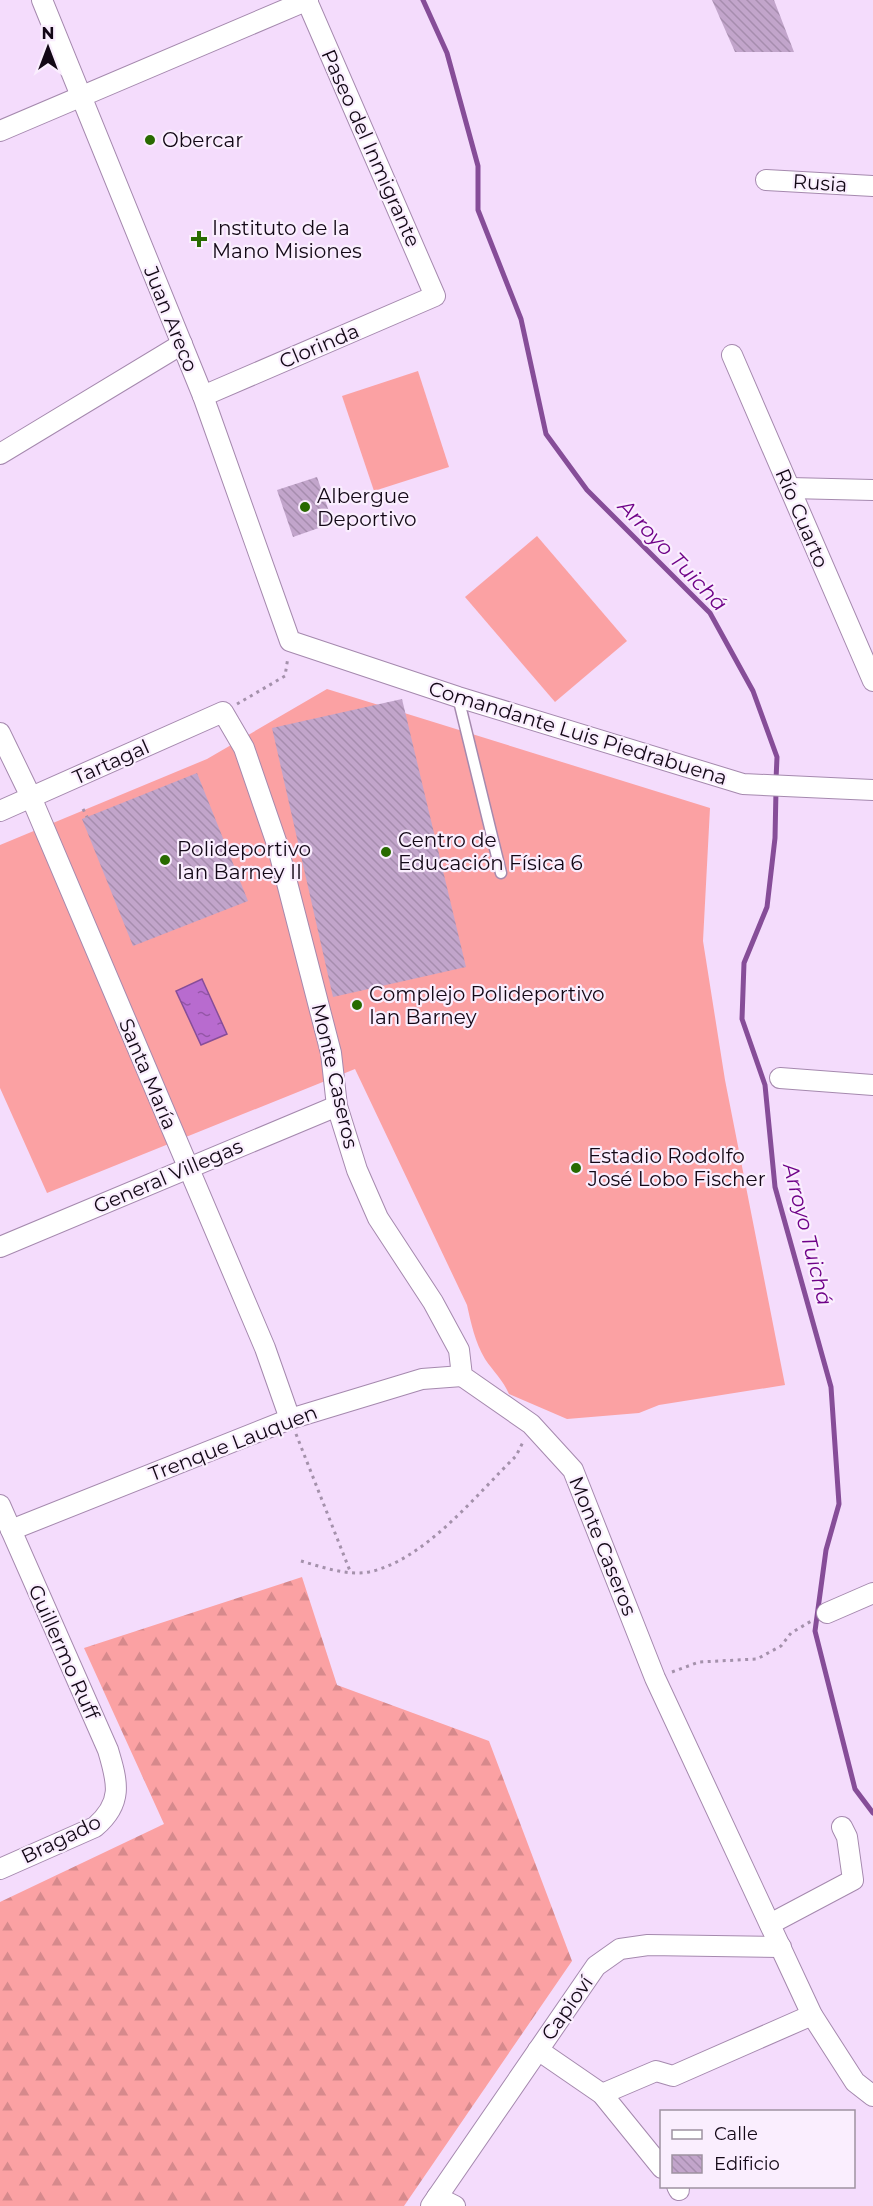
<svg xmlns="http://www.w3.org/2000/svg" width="873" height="2206" font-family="Montserrat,sans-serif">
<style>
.forest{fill:url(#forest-firs)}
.pitch{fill:#fba1a3}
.water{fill:url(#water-ripples);stroke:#864d98;stroke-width:1.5}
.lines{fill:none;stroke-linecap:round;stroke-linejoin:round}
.stream{stroke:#864d98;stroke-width:5}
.building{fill:url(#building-back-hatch)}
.service-casing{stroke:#a589ae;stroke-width:13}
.minor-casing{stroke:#a589ae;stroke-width:22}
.path{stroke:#a491ab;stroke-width:3;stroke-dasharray:3 4.5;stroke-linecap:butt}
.service{stroke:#fff;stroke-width:10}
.minor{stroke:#fff;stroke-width:20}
.poi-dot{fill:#286a00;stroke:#faeefe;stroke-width:2}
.labels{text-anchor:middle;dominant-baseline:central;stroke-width:4.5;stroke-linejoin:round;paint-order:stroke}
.poi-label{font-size:20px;fill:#130816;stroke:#faeefe;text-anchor:start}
.street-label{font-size:20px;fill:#130816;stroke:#faeefe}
.water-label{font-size:21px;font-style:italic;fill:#6f0288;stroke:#faeefe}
</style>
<defs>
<pattern id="forest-firs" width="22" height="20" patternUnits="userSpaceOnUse" patternTransform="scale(1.5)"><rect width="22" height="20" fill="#fba1a3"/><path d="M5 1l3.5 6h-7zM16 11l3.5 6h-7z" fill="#d6898c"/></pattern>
<pattern id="water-ripples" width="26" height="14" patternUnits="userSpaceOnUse" patternTransform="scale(1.5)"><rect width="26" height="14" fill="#b86bcf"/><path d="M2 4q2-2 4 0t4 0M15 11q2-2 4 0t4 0" fill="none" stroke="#9456a7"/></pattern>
<pattern id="building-back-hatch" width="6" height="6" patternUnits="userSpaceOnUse" patternTransform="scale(1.5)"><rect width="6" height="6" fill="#c2a5cb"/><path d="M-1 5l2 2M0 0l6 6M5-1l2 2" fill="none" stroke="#a68dae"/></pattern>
</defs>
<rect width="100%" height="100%" fill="#f4dcfc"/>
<polygon class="forest" points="302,1577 337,1685 489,1741 572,1961 404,2206 0,2206 0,1902 164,1824 84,1648"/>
<g class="pitch">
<polygon points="418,371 449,467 374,491 342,396"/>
<polygon points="537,536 627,641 555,702 465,597"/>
<path d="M 327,689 L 710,808 L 703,941 L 725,1080 L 785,1385 L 659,1405 L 639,1413 L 567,1419 L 509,1394 C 503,1380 493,1371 485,1359 C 475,1342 471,1323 467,1305 L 355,1069 L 47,1193 L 0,1088 L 0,845 L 207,759 Z"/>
</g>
<polygon class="water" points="202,979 227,1034 201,1045 176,991"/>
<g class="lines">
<g class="stream">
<polyline points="423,0 447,53 478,166 478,210 521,319 546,434 587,490 710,613 753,691 777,757 776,780"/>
<polyline points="776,790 775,838 767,907 744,963 742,1019 765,1085 775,1187 831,1387 839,1504 826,1550 815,1631 855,1789 873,1813"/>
</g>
</g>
<g class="building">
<polygon points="712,0 774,0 794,52 735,52"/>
<polygon points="317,477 333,523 293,537 277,490"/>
<polygon points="402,699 466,967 333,997 272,728"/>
<polygon points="197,773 248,901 133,946 82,819"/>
</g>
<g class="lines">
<g class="service-casing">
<polyline id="service" points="458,697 501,873"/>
</g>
<g class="minor-casing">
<g id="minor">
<polyline points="42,0 203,396 290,641 458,697 743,784 873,790"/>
<polyline points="0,131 308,0"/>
<polyline points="766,180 873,186"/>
<polyline points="732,355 873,681"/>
<polyline points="203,396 435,296 307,1"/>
<polyline points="0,454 182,344"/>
<polyline points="790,488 873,490"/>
<polyline points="0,733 31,797 265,1348 290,1419"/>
<polyline points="0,811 223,712 244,748 277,844 331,1053 337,1106 357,1170 378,1218 433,1302 459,1350 462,1376 531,1424 573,1470 655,1678 812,2015 855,2082 873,2096"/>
<polyline points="780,1078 873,1085"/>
<polyline points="0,1247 337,1106"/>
<path d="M 0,1505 L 108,1750 C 118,1783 123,1803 95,1827 L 0,1869"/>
<polyline points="11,1530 290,1419 422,1379 462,1376"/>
<polyline points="827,1613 873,1593"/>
<polyline points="770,1924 853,1880 847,1837 842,1827"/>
<polyline points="538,2050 602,2094 662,2168"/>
<polyline points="602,2094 656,2071 673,2076 812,2015"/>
<polyline points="677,2186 679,2190"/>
<polyline points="437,2197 455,2206"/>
<polyline points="431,2206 596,1966 620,1949 648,1945 781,1947"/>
</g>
</g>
<g class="path">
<polyline points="237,704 285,676 288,657"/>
<polyline points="83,809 87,817"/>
<polyline points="296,1434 350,1571"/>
<path d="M 301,1561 C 322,1567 347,1576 369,1572 C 425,1560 476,1495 516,1456 L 523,1442"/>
<polyline points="672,1672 699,1662 757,1659 781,1646 791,1633 813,1620"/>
</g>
<use href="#service" class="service"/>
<use href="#minor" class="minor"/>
</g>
<g class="poi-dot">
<circle cx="150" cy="140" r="6"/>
<path d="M196 230h6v6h6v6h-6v6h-6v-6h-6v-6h6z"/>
<circle cx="305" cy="507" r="6"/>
<circle cx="386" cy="852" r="6"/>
<circle cx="165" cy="860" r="6"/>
<circle cx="357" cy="1005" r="6"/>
<circle cx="576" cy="1168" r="6"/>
</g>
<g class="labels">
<g class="poi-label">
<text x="162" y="140">Obercar</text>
<text x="212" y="228">Instituto de la<tspan x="212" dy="23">Mano Misiones</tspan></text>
<text x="317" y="496">Albergue<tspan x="317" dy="23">Deportivo</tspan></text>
<text x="398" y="840">Centro de<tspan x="398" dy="23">Educación Física 6</tspan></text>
<text x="177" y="849">Polideportivo<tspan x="177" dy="23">Ian Barney II</tspan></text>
<text x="369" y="994">Complejo Polideportivo<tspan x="369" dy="23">Ian Barney</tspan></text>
<text x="588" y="1156">Estadio Rodolfo<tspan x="588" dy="23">José Lobo Fischer</tspan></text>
</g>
<g class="street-label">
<text transform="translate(371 148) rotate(66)">Paseo del Inmigrante</text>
<text transform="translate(820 183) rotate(4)">Rusia</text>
<text transform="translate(171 319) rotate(68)">Juan Areco</text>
<text transform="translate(319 346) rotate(-23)">Clorinda</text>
<text transform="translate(802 518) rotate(67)">Río Cuarto</text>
<text transform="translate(578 733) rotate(17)">Comandante Luis Piedrabuena</text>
<text transform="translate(111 762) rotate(-24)">Tartagal</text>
<text transform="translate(148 1074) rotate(67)">Santa María</text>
<text transform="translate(335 1076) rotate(77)">Monte Caseros</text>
<text transform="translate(168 1176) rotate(-23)">General Villegas</text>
<text transform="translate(233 1443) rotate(-21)">Trenque Lauquen</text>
<text transform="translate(603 1546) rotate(68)">Monte Caseros</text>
<text transform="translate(64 1652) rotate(66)">Guillermo Ruff</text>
<text transform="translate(61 1839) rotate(-26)">Bragado</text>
<text transform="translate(567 2008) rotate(-55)">Capioví</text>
</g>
<g class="water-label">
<text transform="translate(673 555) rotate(46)">Arroyo Tuichá</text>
<text transform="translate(808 1234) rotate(76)">Arroyo Tuichá</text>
</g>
</g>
<rect x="660" y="2110" width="195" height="78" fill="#faeefe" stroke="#9e92a1" stroke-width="1.5"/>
<rect x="672" y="2130" width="30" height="9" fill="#ffffff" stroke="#9e92a1" stroke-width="1.5"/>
<text x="714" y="2140" font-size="18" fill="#130816">Calle</text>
<rect x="672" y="2155" width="30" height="18" fill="url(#building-back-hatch)" stroke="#9e92a1" stroke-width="1.5"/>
<text x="714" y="2170" font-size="18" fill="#130816">Edificio</text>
<g transform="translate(48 48)" stroke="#faeefe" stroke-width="4.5" paint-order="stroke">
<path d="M0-4.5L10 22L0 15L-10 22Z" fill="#130816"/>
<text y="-9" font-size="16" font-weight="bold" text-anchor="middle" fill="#130816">N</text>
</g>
</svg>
